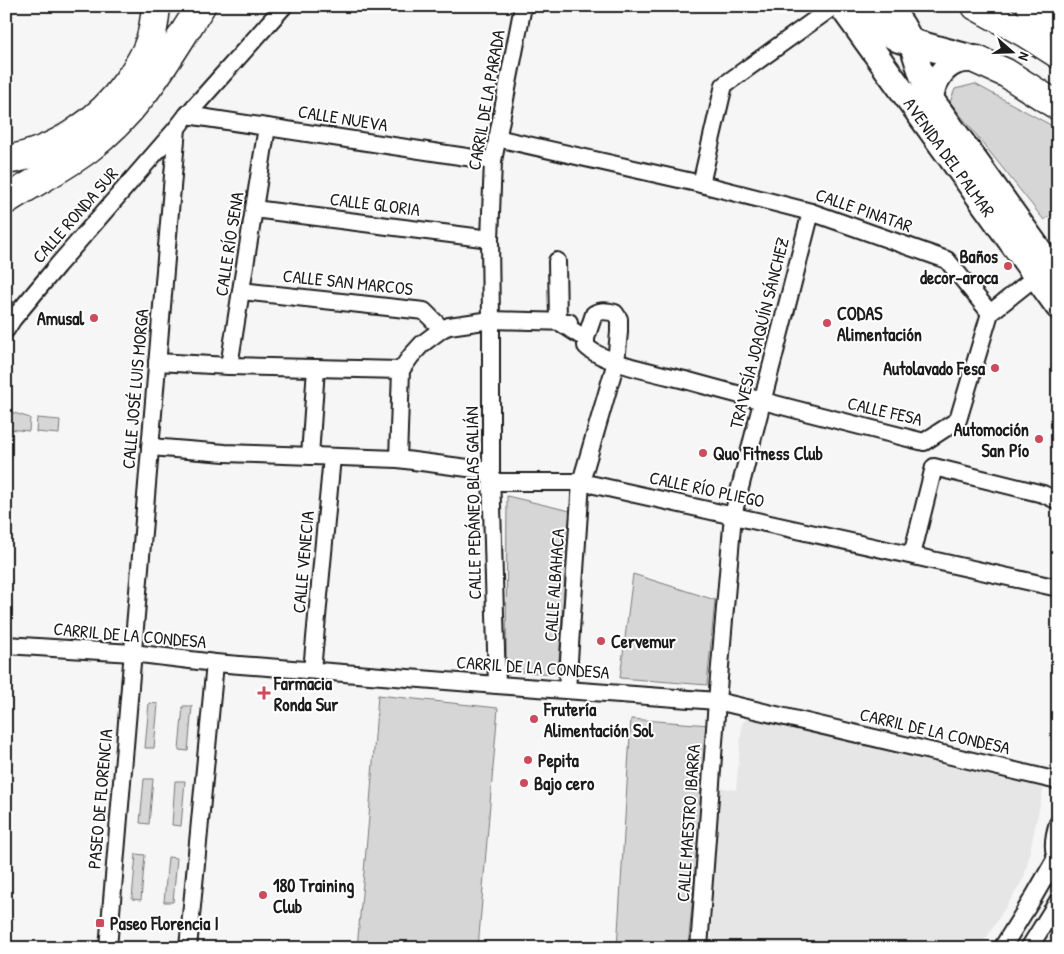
<svg xmlns="http://www.w3.org/2000/svg" width="1064" height="954" font-family="'Patrick Hand',sans-serif">
<style>
.built{fill:#e6e6e6}
.green{fill:#d6d6d6;stroke:#797979}
.lines{fill:none;stroke-linecap:round;stroke-linejoin:round}
.minor-casing{stroke:#1c1c1c;stroke-width:20}
.secondary-casing{stroke:#1c1c1c;stroke-width:28}
.primary-casing{stroke:#1c1c1c;stroke-width:30}
.motorway-casing{stroke:#1c1c1c;stroke-width:31}
.minor{stroke:#fff;stroke-width:16}
.secondary{stroke:#fff;stroke-width:24}
.primary{stroke:#fff;stroke-width:26}
.motorway{stroke:#fff;stroke-width:28}
.poi-dot{fill:#d1495b;stroke:#fff;stroke-width:2}
.labels{text-anchor:middle;dominant-baseline:central;stroke-width:4;stroke-linejoin:round;paint-order:stroke}
.street-label{font-size:18px;fill:#1c1c1c;stroke:#fff}
.poi-label{font-size:18px;font-weight:bold;fill:#1c1c1c;stroke:#fff;text-anchor:start}
</style>
<rect width="100%" height="100%" fill="#f6f6f6"/>
<filter id="ink" filterUnits="userSpaceOnUse"><feTurbulence type="fractalNoise" baseFrequency=".02" numOctaves="2"/><feDisplacementMap in="SourceGraphic" scale="10" xChannelSelector="R" yChannelSelector="G"/><feConvolveMatrix kernelMatrix="1 2 1 2 8 2 1 2 1" color-interpolation-filters="sRGB"/></filter>
<g filter="url(#ink)">
<polygon class="built" points="749,717 856,741 947,766 1044,786 1024,878 980,948 711,948 717,787 736,790 742,723"/>
<g class="green">
<polygon points="975,84 1058,129 1058,211 1044,220 950,102 955,89"/>
<polygon points="8,411 30,418 29,431 7,429"/>
<polygon points="37,418 60,420 59,434 36,432"/>
<polygon points="507,496 570,511 558,674 506,671"/>
<polygon points="633,574 715,600 707,685 620,678"/>
<polygon points="378,695 498,708 478,948 357,948 369,817"/>
<polygon points="149,703 158,704 154,748 145,748"/>
<polygon points="183,706 192,706 188,751 179,750"/>
<polygon points="631,719 709,725 688,948 617,948"/>
<polygon points="144,779 153,779 149,824 140,823"/>
<polygon points="175,781 185,781 181,826 172,825"/>
<polygon points="136,854 145,855 141,900 132,899"/>
<polygon points="168,857 177,858 173,902 164,902"/>
</g>
<g class="lines">
<g class="minor-casing">
<g id="minor">
<polyline points="187,115 493,161"/>
<polyline points="497,138 701,184 811,212 947,260 990,313"/>
<polyline points="701,184 724,85 834,6"/>
<polyline points="254,209 490,239"/>
<polyline points="557,261 558,321"/>
<polyline points="241,291 424,311 442,329"/>
<path d="M 558,321 L 578,334 L 586,338 L 586,346 C 602,363 661,374 685,380 C 764,402 844,422 924,442 L 958,420 L 990,313 L 1044,270"/>
<polyline points="6,330 13,319 57,266 177,128 187,115 284,6"/>
<polyline points="157,362 229,366 401,370"/>
<polyline points="229,366 267,127"/>
<polyline points="150,447 225,453 398,459 491,471"/>
<polyline points="310,456 316,368"/>
<polyline points="398,459 401,370 411,356 422,344 442,329 449,326 491,320 569,322"/>
<polyline points="492,482 581,482 1058,588"/>
<polyline points="912,555 934,467 1043,494 1058,501"/>
<polyline points="6,645 132,653 215,663 497,685 717,701 1058,781"/>
<polyline points="312,670 332,457"/>
<polyline points="497,685 491,471 491,320 490,239 493,161 523,6"/>
<path d="M 567,690 L 581,482 L 616,362 L 619,332 L 619,319 L 615,313 C 607,311 601,310 594,314 L 586,338"/>
<path d="M 1058,823 C 1054,835 1051,850 1058,861"/>
<polyline points="108,948 177,128"/>
<polyline points="188,948 215,663"/>
<polyline points="699,948 717,701 733,515 811,212"/>
<polyline points="1002,948 1033,898 1056,858"/>
<polyline points="1029,948 1058,901"/>
</g>
</g>
<g class="secondary-casing">
<g id="secondary">
<path id="s1" d="M 841,6 L 1058,307"/>
<path d="M 886,6 C 918,34 914,70 934,103 L 1058,276"/>
<path d="M 931,98 C 933,83 942,67 956,62 C 963,59 971,60 977,60"/>
</g>
</g>
<g class="primary-casing">
<polyline id="primary" points="849,6 880,28 899,39 977,60"/>
</g>
<g class="motorway-casing">
<g id="motorway">
<polyline points="976,6 1025,33 1058,54"/>
<polyline points="1031,6 1058,23"/>
<polyline points="977,60 1006,73 1058,106"/>
<path d="M 6,160 C 56,152 100,121 128,81 C 138,67 147,53 151,37 C 154,27 155,16 156,6"/>
<path d="M 6,200 C 32,183 63,168 88,149 C 139,111 167,59 201,6"/>
</g>
</g>
<use href="#minor" class="minor"/>
<use href="#secondary" class="secondary"/>
<use href="#primary" class="primary"/>
<use href="#motorway" class="motorway"/>
</g>
</g>
<g class="poi-dot">
<circle cx="1008" cy="266" r="5"/>
<circle cx="94" cy="318" r="5"/>
<circle cx="827" cy="323" r="5"/>
<circle cx="995" cy="368" r="5"/>
<circle cx="1039" cy="439" r="5"/>
<circle cx="703" cy="453" r="5"/>
<circle cx="601" cy="641" r="5"/>
<path d="M261.5 685.5h5v5h5v5h-5v5h-5v-5h-5v-5h5z"/>
<circle cx="534" cy="719" r="5"/>
<circle cx="528" cy="760" r="5"/>
<circle cx="524" cy="783" r="5"/>
<circle cx="263" cy="895" r="5"/>
<rect x="95" y="918" width="10" height="10" rx="2.5"/>
</g>
<g class="labels">
<g class="street-label">
<text transform="translate(486 100) rotate(-80)">CARRIL DE LA PARADA</text>
<text transform="translate(343 118) rotate(9)">CALLE NUEVA</text>
<text stroke="none"><textPath href="#s1" startOffset="186">AVENIDA DEL PALMAR</textPath></text>
<text transform="translate(375 204) rotate(7)">CALLE GLORIA</text>
<text transform="translate(864 210) rotate(19)">CALLE PINATAR</text>
<text transform="translate(75 215) rotate(-49)">CALLE RONDA SUR</text>
<text transform="translate(229 244) rotate(-81)">CALLE RÍO SENA</text>
<text transform="translate(348 282) rotate(6)">CALLE SAN MARCOS</text>
<text transform="translate(759 333) rotate(-76)">TRAVESÍA JOAQUÍN SÁNCHEZ</text>
<text transform="translate(135 389) rotate(-85)">CALLE JOSÉ LUIS MORGA</text>
<text transform="translate(885 411) rotate(13)">CALLE FESA</text>
<text transform="translate(707 489) rotate(12)">CALLE RÍO PLIEGO</text>
<text transform="translate(473 503) rotate(-91)">CALLE PEDÁNEO BLAS GALIÁN</text>
<text transform="translate(303 562) rotate(-85)">CALLE VENECIA</text>
<text transform="translate(554 585) rotate(-86)">CALLE ALBAHACA</text>
<text transform="translate(130 635) rotate(5)">CARRIL DE LA CONDESA</text>
<text transform="translate(533 667) rotate(4)">CARRIL DE LA CONDESA</text>
<text transform="translate(935 731) rotate(13)">CARRIL DE LA CONDESA</text>
<text transform="translate(100 799) rotate(-85)">PASEO DE FLORENCIA</text>
<text transform="translate(688 823) rotate(-86)">CALLE MAESTRO IBARRA</text>
</g>
<g class="poi-label">
<text x="998" y="256" text-anchor="end">Baños<tspan x="998" dy="21">decor-aroca</tspan></text>
<text x="837" y="313">CODAS<tspan x="837" dy="21">Alimentación</tspan></text>
<text x="84" y="318" text-anchor="end">Amusal</text>
<text x="985" y="368" text-anchor="end">Autolavado Fesa</text>
<text x="1029" y="429" text-anchor="end">Automoción<tspan x="1029" dy="21">San Pío</tspan></text>
<text x="713" y="453">Quo Fitness Club</text>
<text x="611" y="641">Cervemur</text>
<text x="274" y="683">Farmacia<tspan x="274" dy="21">Ronda Sur</tspan></text>
<text x="544" y="709">Frutería<tspan x="544" dy="21">Alimentación Sol</tspan></text>
<text x="538" y="760">Pepita</text>
<text x="534" y="783">Bajo cero</text>
<text x="273" y="885">180 Training<tspan x="273" dy="21">Club</tspan></text>
<text x="110" y="923">Paseo Florencia I</text>
</g>
</g>
<rect width="1064" height="954" fill="none" stroke="#fff" stroke-width="25"/>
<rect x="12" y="12" width="1039" height="929" fill="none" stroke="#1c1c1c" stroke-width="2" filter="url(#ink)"/>
<g transform="translate(1012 52) rotate(110)" stroke="#ffffff" stroke-width="4" paint-order="stroke">
<path d="M0-4L9 19L0 12L-9 19Z" fill="#1c1c1c"/>
<text y="-8" font-size="14" font-weight="bold" text-anchor="middle" fill="#1c1c1c">N</text>
</g>
</svg>
